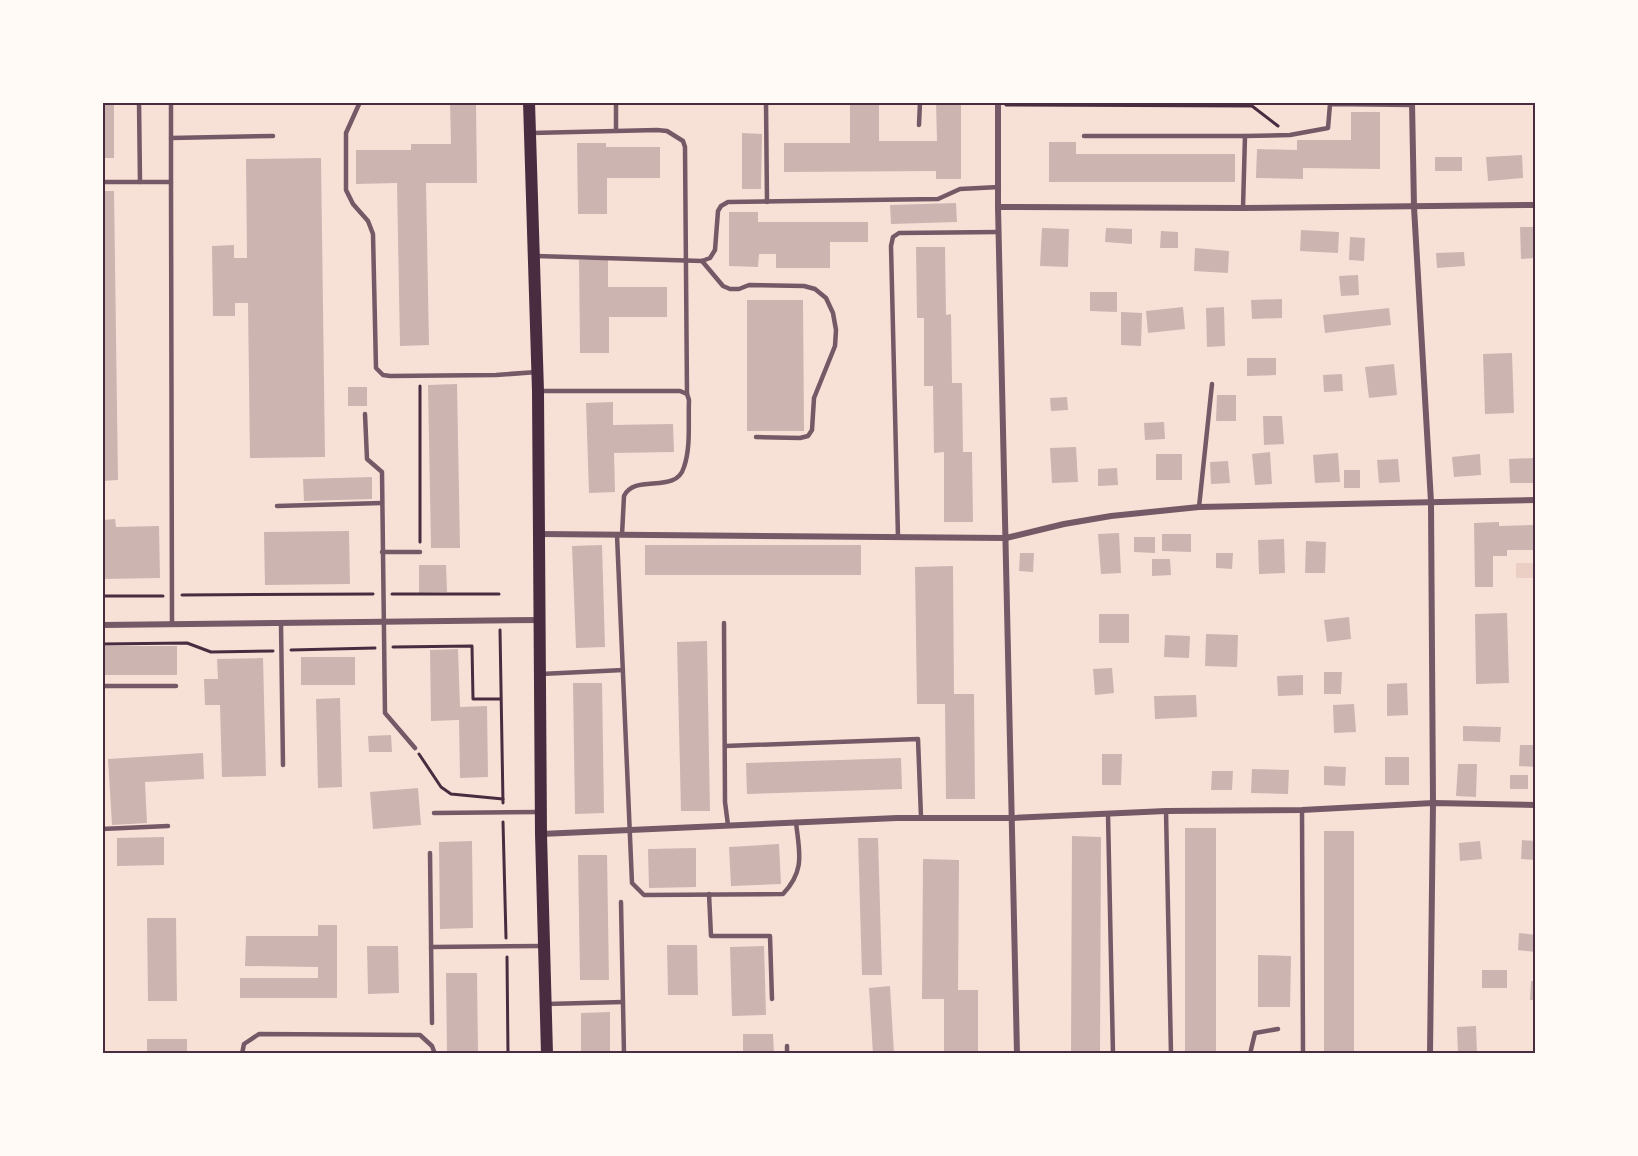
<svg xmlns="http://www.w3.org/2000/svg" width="1638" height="1156" font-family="Raleway,sans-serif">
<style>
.green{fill:#ebcfc5}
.building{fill:#ccb4b1}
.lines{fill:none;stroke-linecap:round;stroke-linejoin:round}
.path{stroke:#4a2c40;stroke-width:3}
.service{stroke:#755966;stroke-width:4.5}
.minor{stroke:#755966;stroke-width:6}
.secondary{stroke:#4a2c40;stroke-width:12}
.neatline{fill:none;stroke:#4a2c40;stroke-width:2}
</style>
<rect width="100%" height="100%" fill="#f7e1d7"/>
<rect class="green" x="1516" y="563" width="20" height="15"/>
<g class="building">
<rect x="102" y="102" width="12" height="56"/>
<polygon points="450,102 476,102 477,183 426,183 429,345 400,346 397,183 356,184 356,150 411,150 411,144 451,144"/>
<polygon points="850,102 879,102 879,141 937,141 936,102 961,102 961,179 936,179 936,171 784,172 784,143 850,143"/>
<polygon points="1351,112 1380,112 1380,169 1303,168 1303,179 1256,178 1257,149 1297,150 1297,140 1351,140"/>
<polygon points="742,133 762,134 761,189 742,189"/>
<polygon points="1049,142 1076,142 1076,154 1235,154 1235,182 1049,182"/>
<polygon points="577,143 606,143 606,147 660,147 660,178 607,178 607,214 578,214"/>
<polygon points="1522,155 1523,178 1488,181 1486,157"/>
<rect x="1435" y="157" width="27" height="14"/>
<polygon points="321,158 325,457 250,458 248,303 235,303 235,316 213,316 212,246 234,245 234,258 247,258 246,159"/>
<polygon points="102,191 114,191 118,480 102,481"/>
<polygon points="956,203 957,222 891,224 890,205"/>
<polygon points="729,212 758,212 758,222 868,222 868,242 830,242 830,268 776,268 776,254 759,254 758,267 729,266"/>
<polygon points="1520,227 1536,227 1536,258 1521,259"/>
<polygon points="1042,228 1069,229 1068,267 1040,266"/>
<polygon points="1106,228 1132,229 1132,244 1105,242"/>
<polygon points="1301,230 1339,232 1338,253 1300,251"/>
<polygon points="1161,231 1178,232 1178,248 1160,248"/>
<polygon points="1350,237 1365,238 1364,261 1349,260"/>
<polygon points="916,247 945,247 946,315 951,314 952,383 962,383 963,452 972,452 973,522 944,522 944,452 934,453 933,386 924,386 924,318 917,318"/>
<polygon points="1195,248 1229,251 1228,273 1194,271"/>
<polygon points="1464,252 1465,266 1437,268 1436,253"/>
<polygon points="579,260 608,260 608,287 667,287 667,317 609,317 609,353 580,353"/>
<polygon points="1358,275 1359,295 1341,296 1339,276"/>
<polygon points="1090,292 1117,292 1117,312 1090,311"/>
<polygon points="1282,299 1282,318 1252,319 1251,300"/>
<polygon points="747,300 803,300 804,431 747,431"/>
<polygon points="1183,307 1185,329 1148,333 1146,311"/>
<polygon points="1224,307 1225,346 1207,347 1206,308"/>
<polygon points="1389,308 1391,325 1325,333 1323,315"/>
<polygon points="1121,312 1142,313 1141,346 1121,345"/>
<polygon points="1512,353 1514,413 1485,414 1483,354"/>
<polygon points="1247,358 1276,358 1276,375 1247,376"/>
<polygon points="1394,364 1397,395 1369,398 1365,367"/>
<polygon points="1342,374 1343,391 1324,392 1323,375"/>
<polygon points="457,384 460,548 431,548 428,385"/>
<rect x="348" y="387" width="19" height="19"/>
<polygon points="1217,395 1236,395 1236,421 1216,421"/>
<polygon points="1067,397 1068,410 1051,411 1050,398"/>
<polygon points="613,402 613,425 673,424 674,452 614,453 615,492 589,493 586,403"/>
<polygon points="1263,416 1282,416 1284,444 1264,445"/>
<polygon points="1164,422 1165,439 1145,440 1144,423"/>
<polygon points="1076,447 1078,482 1052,483 1050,448"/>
<polygon points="1270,452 1272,484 1255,485 1252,454"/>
<polygon points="1338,453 1340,482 1315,483 1313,455"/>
<rect x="1156" y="454" width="26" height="26"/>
<polygon points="1480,454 1481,475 1454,477 1452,457"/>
<polygon points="1536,458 1536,483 1510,483 1509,459"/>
<polygon points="1398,459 1400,482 1379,483 1377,460"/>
<polygon points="1228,461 1230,483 1211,484 1210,462"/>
<polygon points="1117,468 1118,485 1098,486 1098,469"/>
<rect x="1344" y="470" width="16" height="18"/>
<polygon points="372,477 372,499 304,501 303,479"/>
<polygon points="115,519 116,527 159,526 160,578 102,579 102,520"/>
<polygon points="1499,522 1499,526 1536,525 1536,550 1507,550 1507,556 1493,556 1493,587 1475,587 1474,523"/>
<polygon points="349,531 350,584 265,585 264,532"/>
<polygon points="1119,533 1121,573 1101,574 1098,534"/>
<polygon points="1162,534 1191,534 1191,552 1162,551"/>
<polygon points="1134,537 1155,537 1155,553 1134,552"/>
<polygon points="1284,539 1285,573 1259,574 1258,540"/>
<polygon points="1306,541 1326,542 1325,573 1305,573"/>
<polygon points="602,545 605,647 576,648 572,546"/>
<rect x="645" y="545" width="216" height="30"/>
<polygon points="1020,553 1034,553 1033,572 1019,571"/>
<polygon points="1216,553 1233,553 1232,569 1216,568"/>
<polygon points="1152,559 1170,559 1171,575 1152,576"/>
<polygon points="419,565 446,565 447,592 419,593"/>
<polygon points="953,566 954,694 974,694 975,799 946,799 945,704 917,704 915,567"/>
<polygon points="1507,613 1509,683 1476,684 1475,614"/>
<rect x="1099" y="614" width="30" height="29"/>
<polygon points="1349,617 1351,639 1327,642 1324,620"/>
<polygon points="1206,634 1238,635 1237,667 1205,666"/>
<polygon points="1165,635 1190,636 1189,658 1164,657"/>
<polygon points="707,641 710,811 681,811 677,642"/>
<rect x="102" y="646" width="75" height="29"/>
<polygon points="458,649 460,707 487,706 488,777 460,778 459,720 431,721 430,650"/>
<rect x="301" y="657" width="54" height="28"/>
<polygon points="263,658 266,776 222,777 220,705 205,705 204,679 218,679 217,659"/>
<polygon points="1112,668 1114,693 1095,695 1093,669"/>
<polygon points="1324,672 1342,672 1341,694 1324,694"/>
<polygon points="1303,675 1303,695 1278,696 1277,676"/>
<polygon points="573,683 602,683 604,813 575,814"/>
<polygon points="1407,683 1408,715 1387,716 1387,684"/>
<polygon points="1196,695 1197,717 1155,719 1154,696"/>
<polygon points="340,698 342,787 318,788 316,699"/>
<polygon points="1354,704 1356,732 1334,733 1333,705"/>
<polygon points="1463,726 1501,727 1500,742 1463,741"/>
<polygon points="391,735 392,752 369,752 368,736"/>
<polygon points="1520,745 1536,745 1536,767 1519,766"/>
<polygon points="203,753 204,779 145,782 147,823 112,825 108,759"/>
<polygon points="1102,754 1122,754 1121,785 1102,785"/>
<rect x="1385" y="757" width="24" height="28"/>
<polygon points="901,758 902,789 747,794 746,763"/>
<polygon points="1458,764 1477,764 1476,797 1456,796"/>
<polygon points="1324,766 1346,767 1345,786 1324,785"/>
<polygon points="1252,769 1289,770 1288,794 1251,793"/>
<polygon points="1212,771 1233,771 1232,790 1211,790"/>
<rect x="1510" y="775" width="18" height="14"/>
<polygon points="418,788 421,825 373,829 370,792"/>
<rect x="1185" y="828" width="31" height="226"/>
<rect x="1324" y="831" width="30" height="223"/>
<polygon points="1072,836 1101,837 1100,1054 1071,1054"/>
<polygon points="164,837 164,865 117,866 117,838"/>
<polygon points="858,838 878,838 882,975 862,975"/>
<polygon points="1522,840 1536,841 1536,860 1521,859"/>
<polygon points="472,841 473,928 440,929 439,842"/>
<polygon points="1480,841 1482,859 1460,861 1459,843"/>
<polygon points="779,844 781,884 731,886 729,847"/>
<polygon points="696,848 696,887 649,888 648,849"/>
<polygon points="578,855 607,855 609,980 580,980"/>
<polygon points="923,859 959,860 958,990 978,990 978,1054 944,1054 944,999 922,999"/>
<polygon points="147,918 176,918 177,1001 148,1001"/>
<polygon points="318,925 337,925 337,998 240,998 240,978 318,978 318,967 245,966 246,936 318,936"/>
<polygon points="1519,933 1536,935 1536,952 1518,950"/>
<polygon points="667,945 697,945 698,995 668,995"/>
<polygon points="367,946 398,946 399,993 368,994"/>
<polygon points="764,946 766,1015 732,1016 730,947"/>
<polygon points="1258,955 1291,956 1290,1007 1258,1007"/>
<rect x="1482" y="970" width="25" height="18"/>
<polygon points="446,973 477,973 478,1054 447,1054"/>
<polygon points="1531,981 1536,981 1536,1000 1530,1000"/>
<polygon points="890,986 894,1054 873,1054 869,988"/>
<polygon points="610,1012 610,1054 581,1054 581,1013"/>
<polygon points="1476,1026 1477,1054 1458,1054 1457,1027"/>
<polygon points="743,1034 773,1034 774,1054 743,1054"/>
<rect x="147" y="1039" width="40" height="15"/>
</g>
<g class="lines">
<g class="path">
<polyline points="1006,105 1252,106 1278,126"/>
<polyline points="420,542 420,386"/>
<polyline points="392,594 499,594"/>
<polyline points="182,595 373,594"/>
<polyline points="102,596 163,596"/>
<polyline points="500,630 503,803"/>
<polyline points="102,644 187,643 211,652 273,651"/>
<polyline points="393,647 472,646 473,699 500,699"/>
<polyline points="291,650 375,648"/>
<polyline points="419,754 441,787 451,794 503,799"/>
<polyline points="503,822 506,938"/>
<polyline points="507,957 508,1054"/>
</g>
<g class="service">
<polyline points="139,102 140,182"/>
<polyline points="171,102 171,182"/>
<polyline points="360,102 346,133 346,190 353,204 368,221 373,234 376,368 383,375 390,376 496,375 537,372"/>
<polyline points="616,102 616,131"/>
<polyline points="766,102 767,202"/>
<polyline points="919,125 920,102"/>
<polyline points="532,133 657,130 667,131 683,141 685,147 687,394"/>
<polyline points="1084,136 1245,136"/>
<polyline points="171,138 273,136"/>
<polyline points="102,182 171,182 172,624"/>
<polyline points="1243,208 1245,136 1290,135 1328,128 1330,104 1412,105"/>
<polyline points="536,256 702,261 710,258 715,250 718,211 721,206 728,202 938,199 960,189 999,187"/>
<polyline points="702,261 723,286 730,289 739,289 749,285 804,286 815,289 826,298 833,313 836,330 835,346 814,398 812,430 808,436 800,438 756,437"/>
<path d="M 541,391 L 680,391 L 687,394 L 689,400 C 688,422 691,447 684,467 C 676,495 635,473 624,496 L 622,535"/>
<polyline points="365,414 367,459 382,472 385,713 415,748"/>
<polyline points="277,506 382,503"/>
<polyline points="1199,507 1212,384"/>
<path d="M 617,535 L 632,883 L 644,895 L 783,894 C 806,869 799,852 796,822"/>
<polyline points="898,537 891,246 893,237 899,233 999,232"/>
<polyline points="382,552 420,552"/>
<polyline points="724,623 725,802 728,825"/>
<polyline points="281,624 283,765"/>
<polyline points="541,674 623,670"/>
<polyline points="102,686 176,686"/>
<polyline points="725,746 918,739 921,817"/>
<polyline points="1302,810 1303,1054"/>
<polyline points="1166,811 1171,1054"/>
<polyline points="434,813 539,812"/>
<polyline points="1108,814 1113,1054"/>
<polyline points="102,829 168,826"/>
<polyline points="430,853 432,1023"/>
<polyline points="709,894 711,936 770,936 772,999"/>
<polyline points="621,902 624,1054"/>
<polyline points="431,947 542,946"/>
<polyline points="546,1004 623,1002"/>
<polyline points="787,1046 787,1054"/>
<polyline points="242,1054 244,1044 259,1034 420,1035 432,1046 435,1054"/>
<polyline points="1250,1054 1255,1033 1278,1029"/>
</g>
<g class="minor">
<polyline points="998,102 998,207 1017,1054"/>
<polyline points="1412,102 1414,207 1431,502 1433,803 1430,1054"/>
<polyline points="998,207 1243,208 1536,205"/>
<polyline points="539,534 1006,538 1064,524 1111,516 1199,507 1536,500"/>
<polyline points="102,625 540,620"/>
<polyline points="541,834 897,818 1012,818 1166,811 1302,810 1433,803 1536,805"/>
</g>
<polyline class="secondary" points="529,102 538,391 541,834 547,1054"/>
</g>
<rect width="1638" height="1156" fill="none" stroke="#fffaf5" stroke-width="207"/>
<rect x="104" y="104" width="1430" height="948" class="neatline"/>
</svg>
